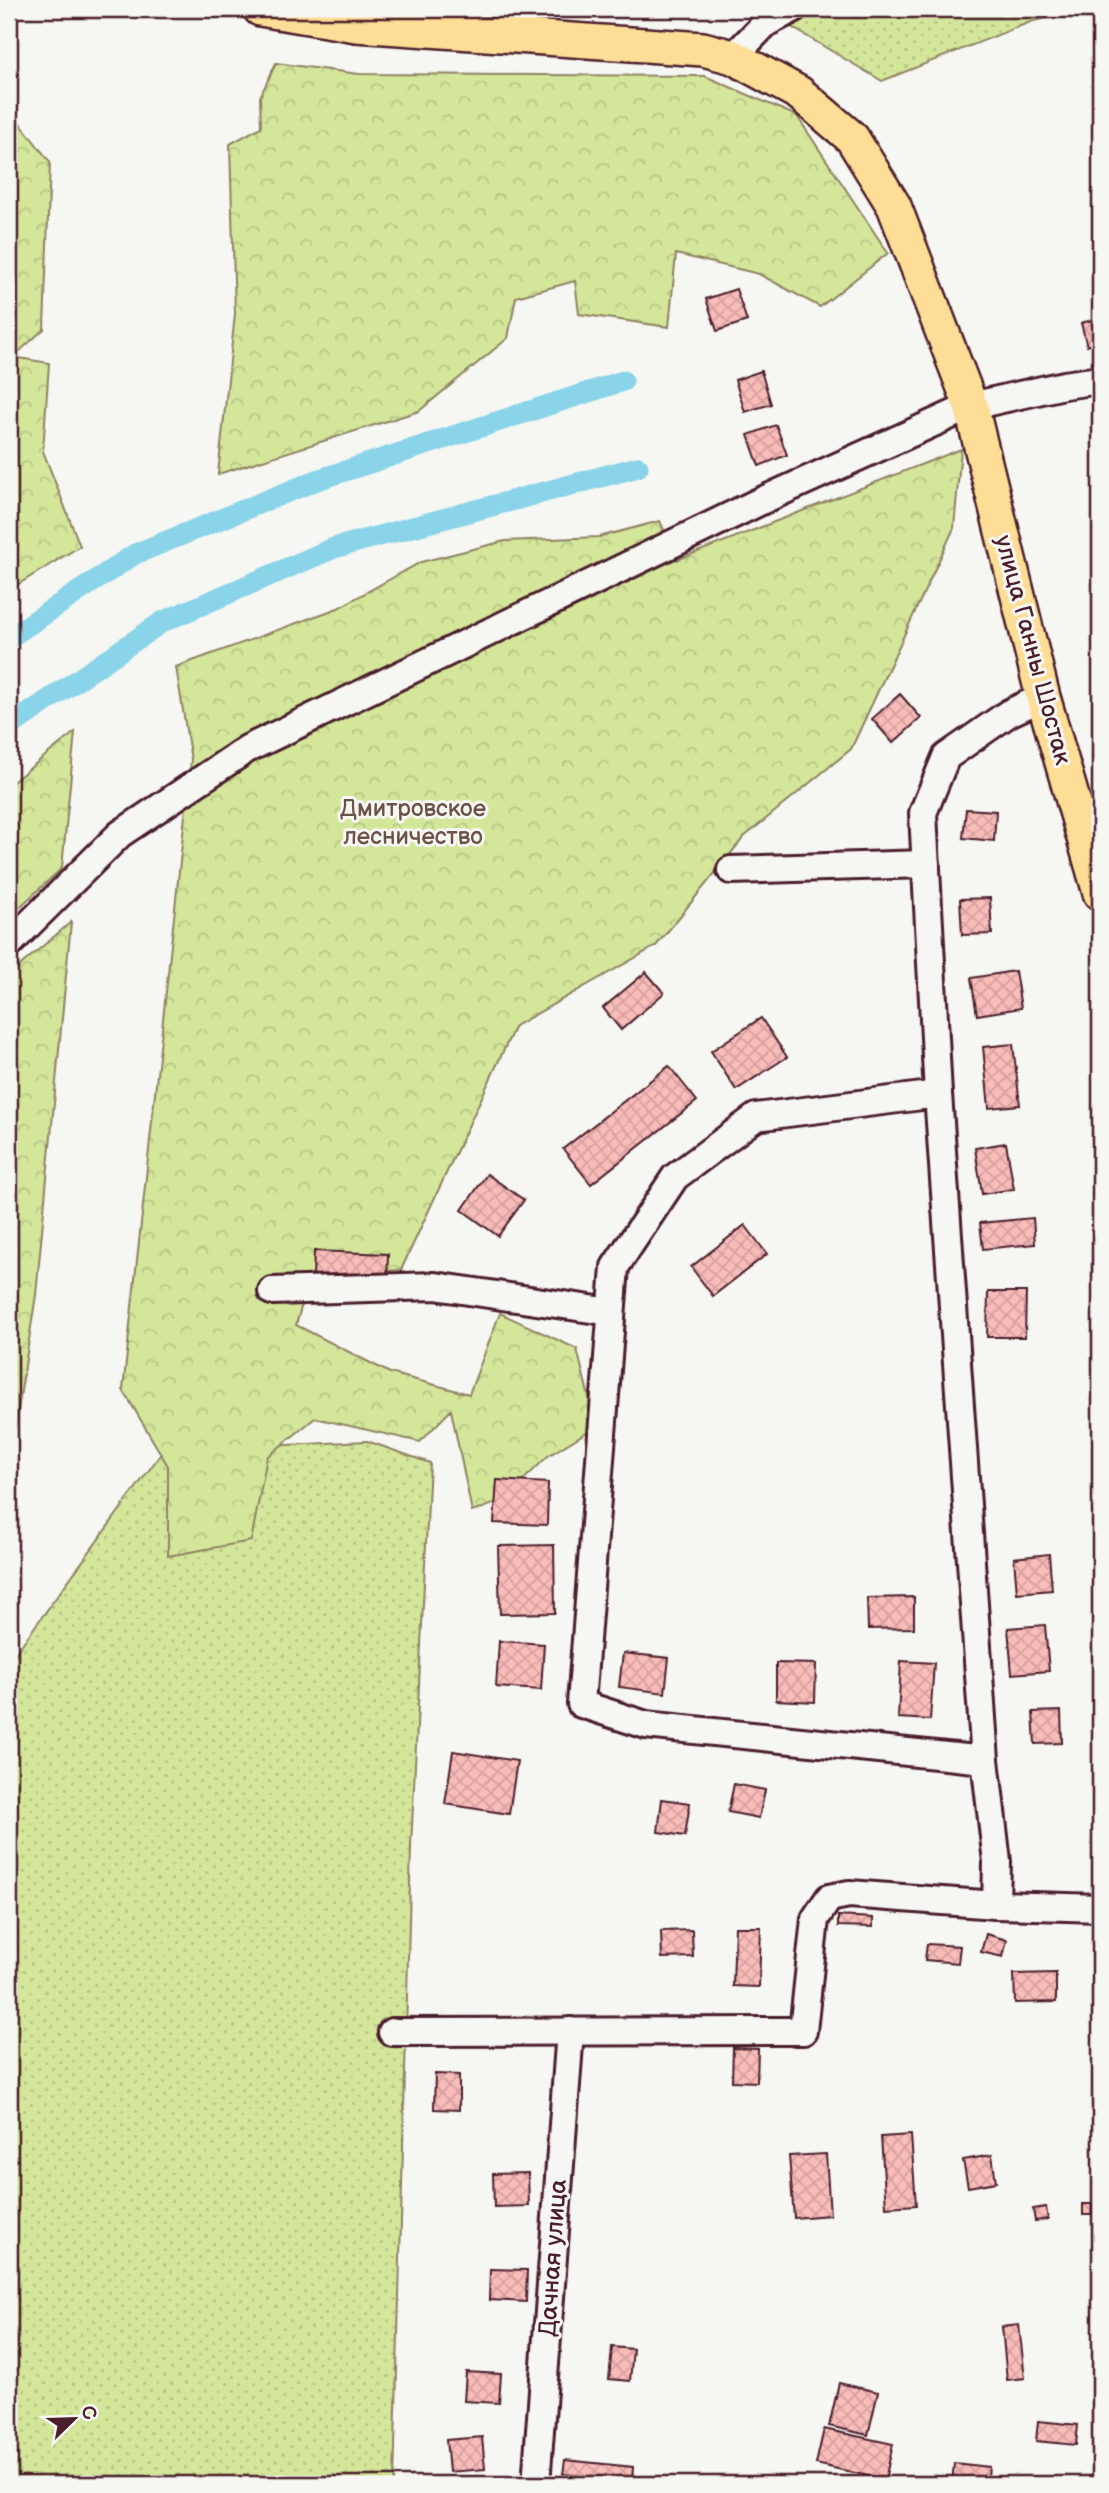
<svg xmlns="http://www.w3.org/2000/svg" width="1109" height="2493" font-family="'Balsamiq Sans',sans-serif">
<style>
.grass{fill:url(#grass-dots);stroke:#8e8262;stroke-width:2}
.forest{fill:url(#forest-crowns);stroke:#8e8262;stroke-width:2}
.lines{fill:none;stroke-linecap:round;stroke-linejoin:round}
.canal{stroke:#89d4e9;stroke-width:21}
.building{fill:url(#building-cross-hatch);stroke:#4a1f2b;stroke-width:2}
.minor-casing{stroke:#4a1f2b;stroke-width:32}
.major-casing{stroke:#4a1f2b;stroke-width:38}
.minor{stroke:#f6f6f2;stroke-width:26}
.major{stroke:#fedd96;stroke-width:33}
.labels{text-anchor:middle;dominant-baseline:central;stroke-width:6;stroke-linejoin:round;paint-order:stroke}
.street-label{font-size:24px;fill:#4a1f2b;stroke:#f6f6f2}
.park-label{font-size:24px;fill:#6c5147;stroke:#f6f6f2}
</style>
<defs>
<pattern id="grass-dots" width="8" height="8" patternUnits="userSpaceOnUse" patternTransform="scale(1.75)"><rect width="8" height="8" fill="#d3e69a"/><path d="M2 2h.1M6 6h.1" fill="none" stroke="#b7c585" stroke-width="1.8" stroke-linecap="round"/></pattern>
<pattern id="forest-crowns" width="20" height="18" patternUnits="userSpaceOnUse" patternTransform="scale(1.75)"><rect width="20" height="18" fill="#d3e69a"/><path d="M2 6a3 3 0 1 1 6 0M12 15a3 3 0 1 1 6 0" fill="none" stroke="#b7c585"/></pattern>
<pattern id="building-cross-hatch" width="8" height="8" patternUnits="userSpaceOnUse" patternTransform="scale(1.75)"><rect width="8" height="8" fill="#f8bcb9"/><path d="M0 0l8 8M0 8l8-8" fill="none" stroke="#d6a19f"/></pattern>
</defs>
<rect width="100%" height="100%" fill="#f6f6f2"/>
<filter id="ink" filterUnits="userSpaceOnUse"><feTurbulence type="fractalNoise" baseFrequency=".0143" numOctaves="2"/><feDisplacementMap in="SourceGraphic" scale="14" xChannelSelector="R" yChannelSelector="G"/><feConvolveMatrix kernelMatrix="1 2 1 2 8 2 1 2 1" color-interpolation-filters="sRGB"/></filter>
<g filter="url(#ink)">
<g class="grass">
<polygon points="761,9 1095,9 1033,21 882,81"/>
<polygon points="367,1441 430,1463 411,1846 394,2484 9,2484 9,1662 163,1451"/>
</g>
<g class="forest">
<polygon points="276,63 359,74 705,76 797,116 888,253 820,307 759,274 676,254 669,327 579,314 575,281 516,297 508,338 419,411 218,474 235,314 230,144 261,127 260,97"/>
<polygon points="9,109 50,162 44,329 13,357 49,363 43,451 80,546 9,590"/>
<polygon points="961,449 954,528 851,749 744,837 656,946 515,1026 401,1270 310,1276 296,1325 390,1373 469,1394 500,1313 577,1349 596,1426 548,1456 502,1501 472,1512 451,1410 420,1442 315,1418 267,1457 251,1541 168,1556 168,1466 123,1390 191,760 176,667 338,608 421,562 505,541 599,537 660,521 677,560"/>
<polygon points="75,732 62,868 9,917 9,785"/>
<polygon points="71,922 36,1295 9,1468 9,975"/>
</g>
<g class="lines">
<g class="canal">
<polyline points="9,638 135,554 317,480 623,381"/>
<polyline points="9,727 162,622 334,548 638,467"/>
</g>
</g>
<g class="building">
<polygon points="736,289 747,321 717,331 706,299"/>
<polygon points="1100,318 1100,342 1087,346 1081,323"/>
<polygon points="761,371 771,404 745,412 735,380"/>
<polygon points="776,425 787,455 759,466 748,435"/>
<polygon points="900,694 921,718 893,743 872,719"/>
<polygon points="966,809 996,811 994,841 963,838"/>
<polygon points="990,898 992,934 962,935 960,899"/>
<polygon points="1015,971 1021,1008 977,1015 971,978"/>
<polygon points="646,972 664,993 621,1030 603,1008"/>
<polygon points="761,1018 787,1057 736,1090 711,1051"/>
<polygon points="1013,1044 1020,1105 989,1108 983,1047"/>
<polygon points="669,1066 697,1101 591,1184 563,1149"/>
<polygon points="1006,1143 1014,1189 982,1194 975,1148"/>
<polygon points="487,1174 524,1200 498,1236 462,1210"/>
<polygon points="1033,1218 1035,1244 983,1249 980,1223"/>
<polygon points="745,1225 767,1254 713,1296 691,1267"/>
<polygon points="314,1251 388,1254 387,1282 313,1279"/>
<polygon points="988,1292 1026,1292 1025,1337 987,1337"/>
<polygon points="497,1480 548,1483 547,1525 494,1523"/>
<polygon points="554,1545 555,1613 500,1614 498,1546"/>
<polygon points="1049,1554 1052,1590 1017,1593 1014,1558"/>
<polygon points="914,1597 914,1628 868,1629 867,1598"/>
<polygon points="1045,1625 1049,1671 1012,1674 1008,1628"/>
<polygon points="499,1641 544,1644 541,1690 496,1687"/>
<polygon points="623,1653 669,1658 665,1693 619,1687"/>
<polygon points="901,1661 934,1663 930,1720 898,1718"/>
<polygon points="776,1663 816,1664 815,1702 776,1700"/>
<polygon points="1061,1711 1062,1743 1035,1744 1033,1712"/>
<polygon points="453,1751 517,1761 509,1814 445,1804"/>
<polygon points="734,1784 765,1790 759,1818 728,1812"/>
<polygon points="662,1799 690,1803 685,1836 658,1832"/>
<polygon points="838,1916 873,1918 873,1927 838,1926"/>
<polygon points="735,1927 761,1927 759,1987 733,1986"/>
<polygon points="692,1930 693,1957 662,1958 661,1931"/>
<polygon points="986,1934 1007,1940 1003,1957 981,1952"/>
<polygon points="927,1944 960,1946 958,1963 925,1960"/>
<polygon points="1056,1973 1056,2002 1015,2003 1014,1974"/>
<polygon points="733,2048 758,2049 757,2082 732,2081"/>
<polygon points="435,2074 459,2075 459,2110 434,2109"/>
<polygon points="911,2135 916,2205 886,2207 881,2137"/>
<polygon points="826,2154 830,2215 794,2218 789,2156"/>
<polygon points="992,2155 996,2182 968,2187 963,2160"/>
<polygon points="528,2173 529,2206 494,2207 493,2174"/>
<rect x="1083" y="2204" width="9" height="11"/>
<polygon points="1046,2207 1048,2219 1035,2221 1033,2209"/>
<polygon points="490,2269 527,2270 526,2302 489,2300"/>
<polygon points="1019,2325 1025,2378 1007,2380 1002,2327"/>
<polygon points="612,2347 633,2349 630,2381 609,2379"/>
<polygon points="466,2372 501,2374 499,2403 464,2401"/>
<polygon points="839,2383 878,2392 868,2435 829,2426"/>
<polygon points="1038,2421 1078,2425 1076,2445 1036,2441"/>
<polygon points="824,2429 893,2444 885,2480 816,2464"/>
<polygon points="482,2437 485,2469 449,2472 446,2440"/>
<polygon points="565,2460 633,2467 632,2481 563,2474"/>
<polygon points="954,2463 989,2467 987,2484 952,2484"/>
</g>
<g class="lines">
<g class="minor-casing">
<g id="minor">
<polyline points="733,57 766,23 793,9"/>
<polyline points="731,870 926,864"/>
<polyline points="9,944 120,834 247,749 761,501 971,406 1064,385 1100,380"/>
<polyline points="938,1094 756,1117 675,1177 615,1267 581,1704 646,1725 985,1760"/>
<polyline points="272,1291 435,1286 611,1312"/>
<polyline points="996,1905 997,1862 985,1760 938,1094 923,813 946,757 1009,713 1043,697"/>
<polyline points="392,2032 803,2031 815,1919 829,1898 849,1894 996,1905 1100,1908"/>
<polyline points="536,2484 570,2031"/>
</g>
</g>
<g class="major-casing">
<polyline id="major" points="260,9 356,25 703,49 733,57 799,93 852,138 894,206 971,406 1043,697 1100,893"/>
</g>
<use href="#minor" class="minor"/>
<use href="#major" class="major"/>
</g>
</g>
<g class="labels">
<g class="street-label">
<text transform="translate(1033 650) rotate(75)">улица Ганны Шостак</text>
<text transform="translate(553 2258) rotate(-86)">Дачная улица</text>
</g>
<g class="park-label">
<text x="413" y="808">Дмитровское<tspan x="413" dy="28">лесничество</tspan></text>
</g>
</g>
<rect width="1109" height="2493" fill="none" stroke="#f6f6f2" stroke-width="35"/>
<rect x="18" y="18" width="1074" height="2458" fill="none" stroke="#4a1f2b" stroke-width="2.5" filter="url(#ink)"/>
<g transform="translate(74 2419) rotate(67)" stroke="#f6f6f2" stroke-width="5" paint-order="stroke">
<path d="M0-5L12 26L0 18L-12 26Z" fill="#4a1f2b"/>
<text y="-10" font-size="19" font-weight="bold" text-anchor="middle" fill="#4a1f2b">С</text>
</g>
</svg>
